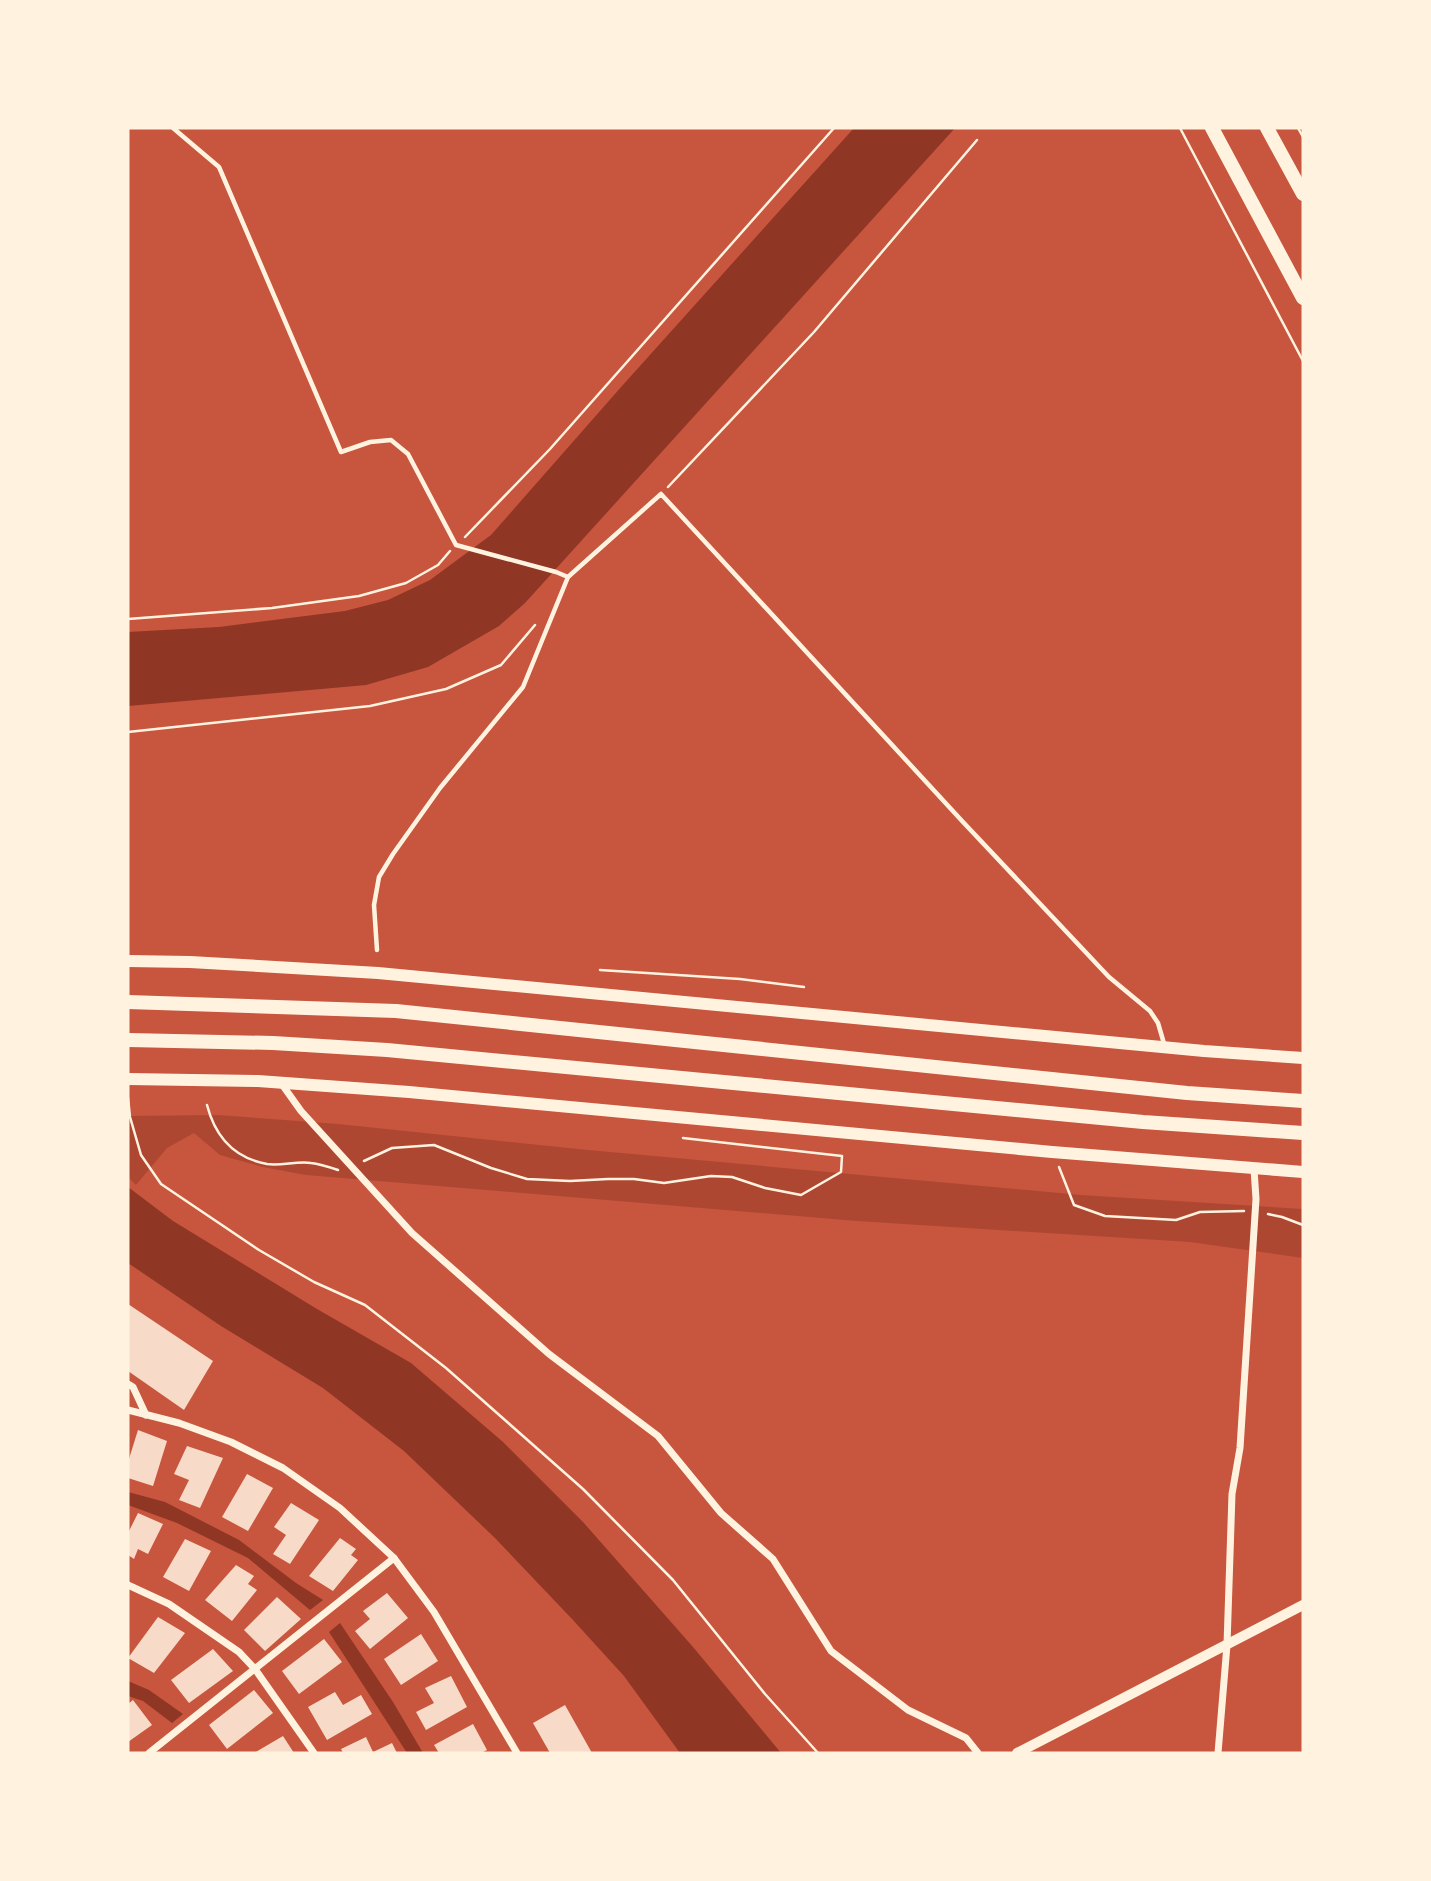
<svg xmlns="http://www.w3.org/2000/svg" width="1431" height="1881" font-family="'Public Sans',sans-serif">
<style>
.green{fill:#ae4732}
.water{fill:#8f3625}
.building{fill:#f7dbc8}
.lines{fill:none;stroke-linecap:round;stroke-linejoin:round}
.path{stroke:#fff3e0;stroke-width:2.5}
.service{stroke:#fff3e0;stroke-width:4.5}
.minor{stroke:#fff3e0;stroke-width:7}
.tertiary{stroke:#fff3e0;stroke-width:10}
.secondary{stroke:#fff3e0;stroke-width:12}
.trunk{stroke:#fff3e0;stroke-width:14}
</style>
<rect width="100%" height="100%" fill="#c8553d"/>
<polygon class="green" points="218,1115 338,1124 588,1150 1081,1195 1303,1209 1303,1258 1190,1242 857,1221 306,1175 263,1167 220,1155 194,1133 167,1148 136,1185 128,1177 128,1116"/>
<g class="water">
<polygon points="854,128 955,128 525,603 499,626 428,667 366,685 128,706 128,632 219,627 345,611 388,600 430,580 491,535 622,386"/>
<polygon points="128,1187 173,1221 317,1309 411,1363 503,1442 583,1522 693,1647 781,1753 680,1753 624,1676 573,1620 495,1538 404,1451 323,1388 221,1326 128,1263"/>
<polygon points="128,1492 165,1502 239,1540 296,1583 323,1600 310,1610 248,1558 177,1523 128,1505"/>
<polygon points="340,1623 393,1702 423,1753 407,1753 329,1632"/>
<polygon points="128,1681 149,1690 183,1714 172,1723 143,1701 128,1696"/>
</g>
<g class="building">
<polygon points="128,1304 213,1361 184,1410 128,1371"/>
<polygon points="138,1430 167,1441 153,1486 128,1478 128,1462"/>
<polygon points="187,1446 223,1458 200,1508 179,1500 189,1480 174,1474"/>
<polygon points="247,1474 273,1488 248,1531 222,1517"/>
<polygon points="291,1503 319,1520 290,1564 273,1554 286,1535 274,1527"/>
<polygon points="138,1513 163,1524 148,1554 138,1549 134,1559 128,1555 128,1533"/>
<polygon points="340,1538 356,1549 351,1555 358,1560 333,1591 309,1576"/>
<polygon points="185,1539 211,1551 189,1591 163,1577"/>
<polygon points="236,1565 254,1576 248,1584 257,1590 232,1621 205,1600"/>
<polygon points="387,1593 408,1618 370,1649 355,1631 370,1619 363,1611"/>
<polygon points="277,1597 301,1619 265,1651 244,1630"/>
<polygon points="158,1617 185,1633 154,1673 128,1658"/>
<polygon points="421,1634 438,1661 401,1685 384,1659"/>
<polygon points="324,1639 342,1662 299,1694 282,1671"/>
<polygon points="213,1649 233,1671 189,1703 171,1680"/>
<polygon points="451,1676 467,1707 426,1730 416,1712 434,1703 425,1688"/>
<polygon points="254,1690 273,1713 227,1749 209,1725"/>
<polygon points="335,1692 343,1705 361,1695 372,1714 327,1740 308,1707"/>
<polygon points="133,1700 152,1725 128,1742 128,1704"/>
<polygon points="565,1705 592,1753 550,1753 533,1723"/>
<polygon points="473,1724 487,1750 481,1753 439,1753 434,1745"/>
<polygon points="283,1736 294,1753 254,1753"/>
<polygon points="366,1737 373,1752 392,1743 397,1753 343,1753 341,1749"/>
</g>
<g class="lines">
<g class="path">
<polyline points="1180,128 1303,361"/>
<polyline points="1298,128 1303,137"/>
<polyline points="668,487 814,332 977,140"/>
<polyline points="465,537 550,449 834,128"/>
<polyline points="128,619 272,608 359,596 406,583 438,565 450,551"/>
<polyline points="128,732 370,706 446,689 501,665 535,625"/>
<polyline points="600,970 740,979 804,987"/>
<polyline points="128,1098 130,1117 141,1155 161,1184 259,1250 314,1282 365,1305 446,1368 583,1489 673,1580 765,1694 818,1753"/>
<path d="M 207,1105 C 215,1136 234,1158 267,1164 C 281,1166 297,1161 311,1163 C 320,1164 329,1167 338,1170"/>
<polyline points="364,1161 392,1148 434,1145 491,1168 527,1179 570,1181 608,1179 634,1179 664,1183 711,1176 732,1177 765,1188 801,1195 841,1172 842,1156 683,1138"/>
<polyline points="1059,1167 1074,1205 1105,1216 1176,1220 1200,1212 1244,1211"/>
<polyline points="1268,1214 1282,1217 1303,1225"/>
</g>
<g class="service">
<polyline points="173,128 219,167 341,452 370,442 391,440 408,454 456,545 556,572 568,577"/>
<polyline points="377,950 374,905 379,877 393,854 440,788 523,687 568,577 661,494 963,822 1109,977 1150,1011 1158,1023 1165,1047"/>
</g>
<g class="minor">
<polyline points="281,1083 301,1111 412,1233 549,1354 658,1436 721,1513 773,1559 831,1651 908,1710 966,1738 978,1753"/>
<polyline points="128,1384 133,1387 146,1415"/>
<polyline points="128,1410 179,1423 231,1442 283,1468 340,1508 394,1558 434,1612 517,1753"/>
<polyline points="128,1585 169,1604 239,1652 255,1669 314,1753"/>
<polyline points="149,1753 394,1558"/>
<polyline points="1218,1753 1227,1645 1232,1494 1240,1448 1256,1199 1254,1169"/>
</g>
<polyline class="tertiary" points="1017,1753 1303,1605"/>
<g class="secondary">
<polyline points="128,961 190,962 378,973 1204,1051 1303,1058"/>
<polyline points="128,1079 258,1081 409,1092 1052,1152 1303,1172"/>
</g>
<g class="trunk">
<polyline points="1212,128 1303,298"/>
<polyline points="1267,128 1303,194"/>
<polyline points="128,1002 396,1011 1187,1093 1303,1101"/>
<polyline points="128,1040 273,1043 387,1050 1143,1122 1303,1133"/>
</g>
</g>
<rect width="1431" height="1881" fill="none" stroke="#fff3e0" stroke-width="259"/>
</svg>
